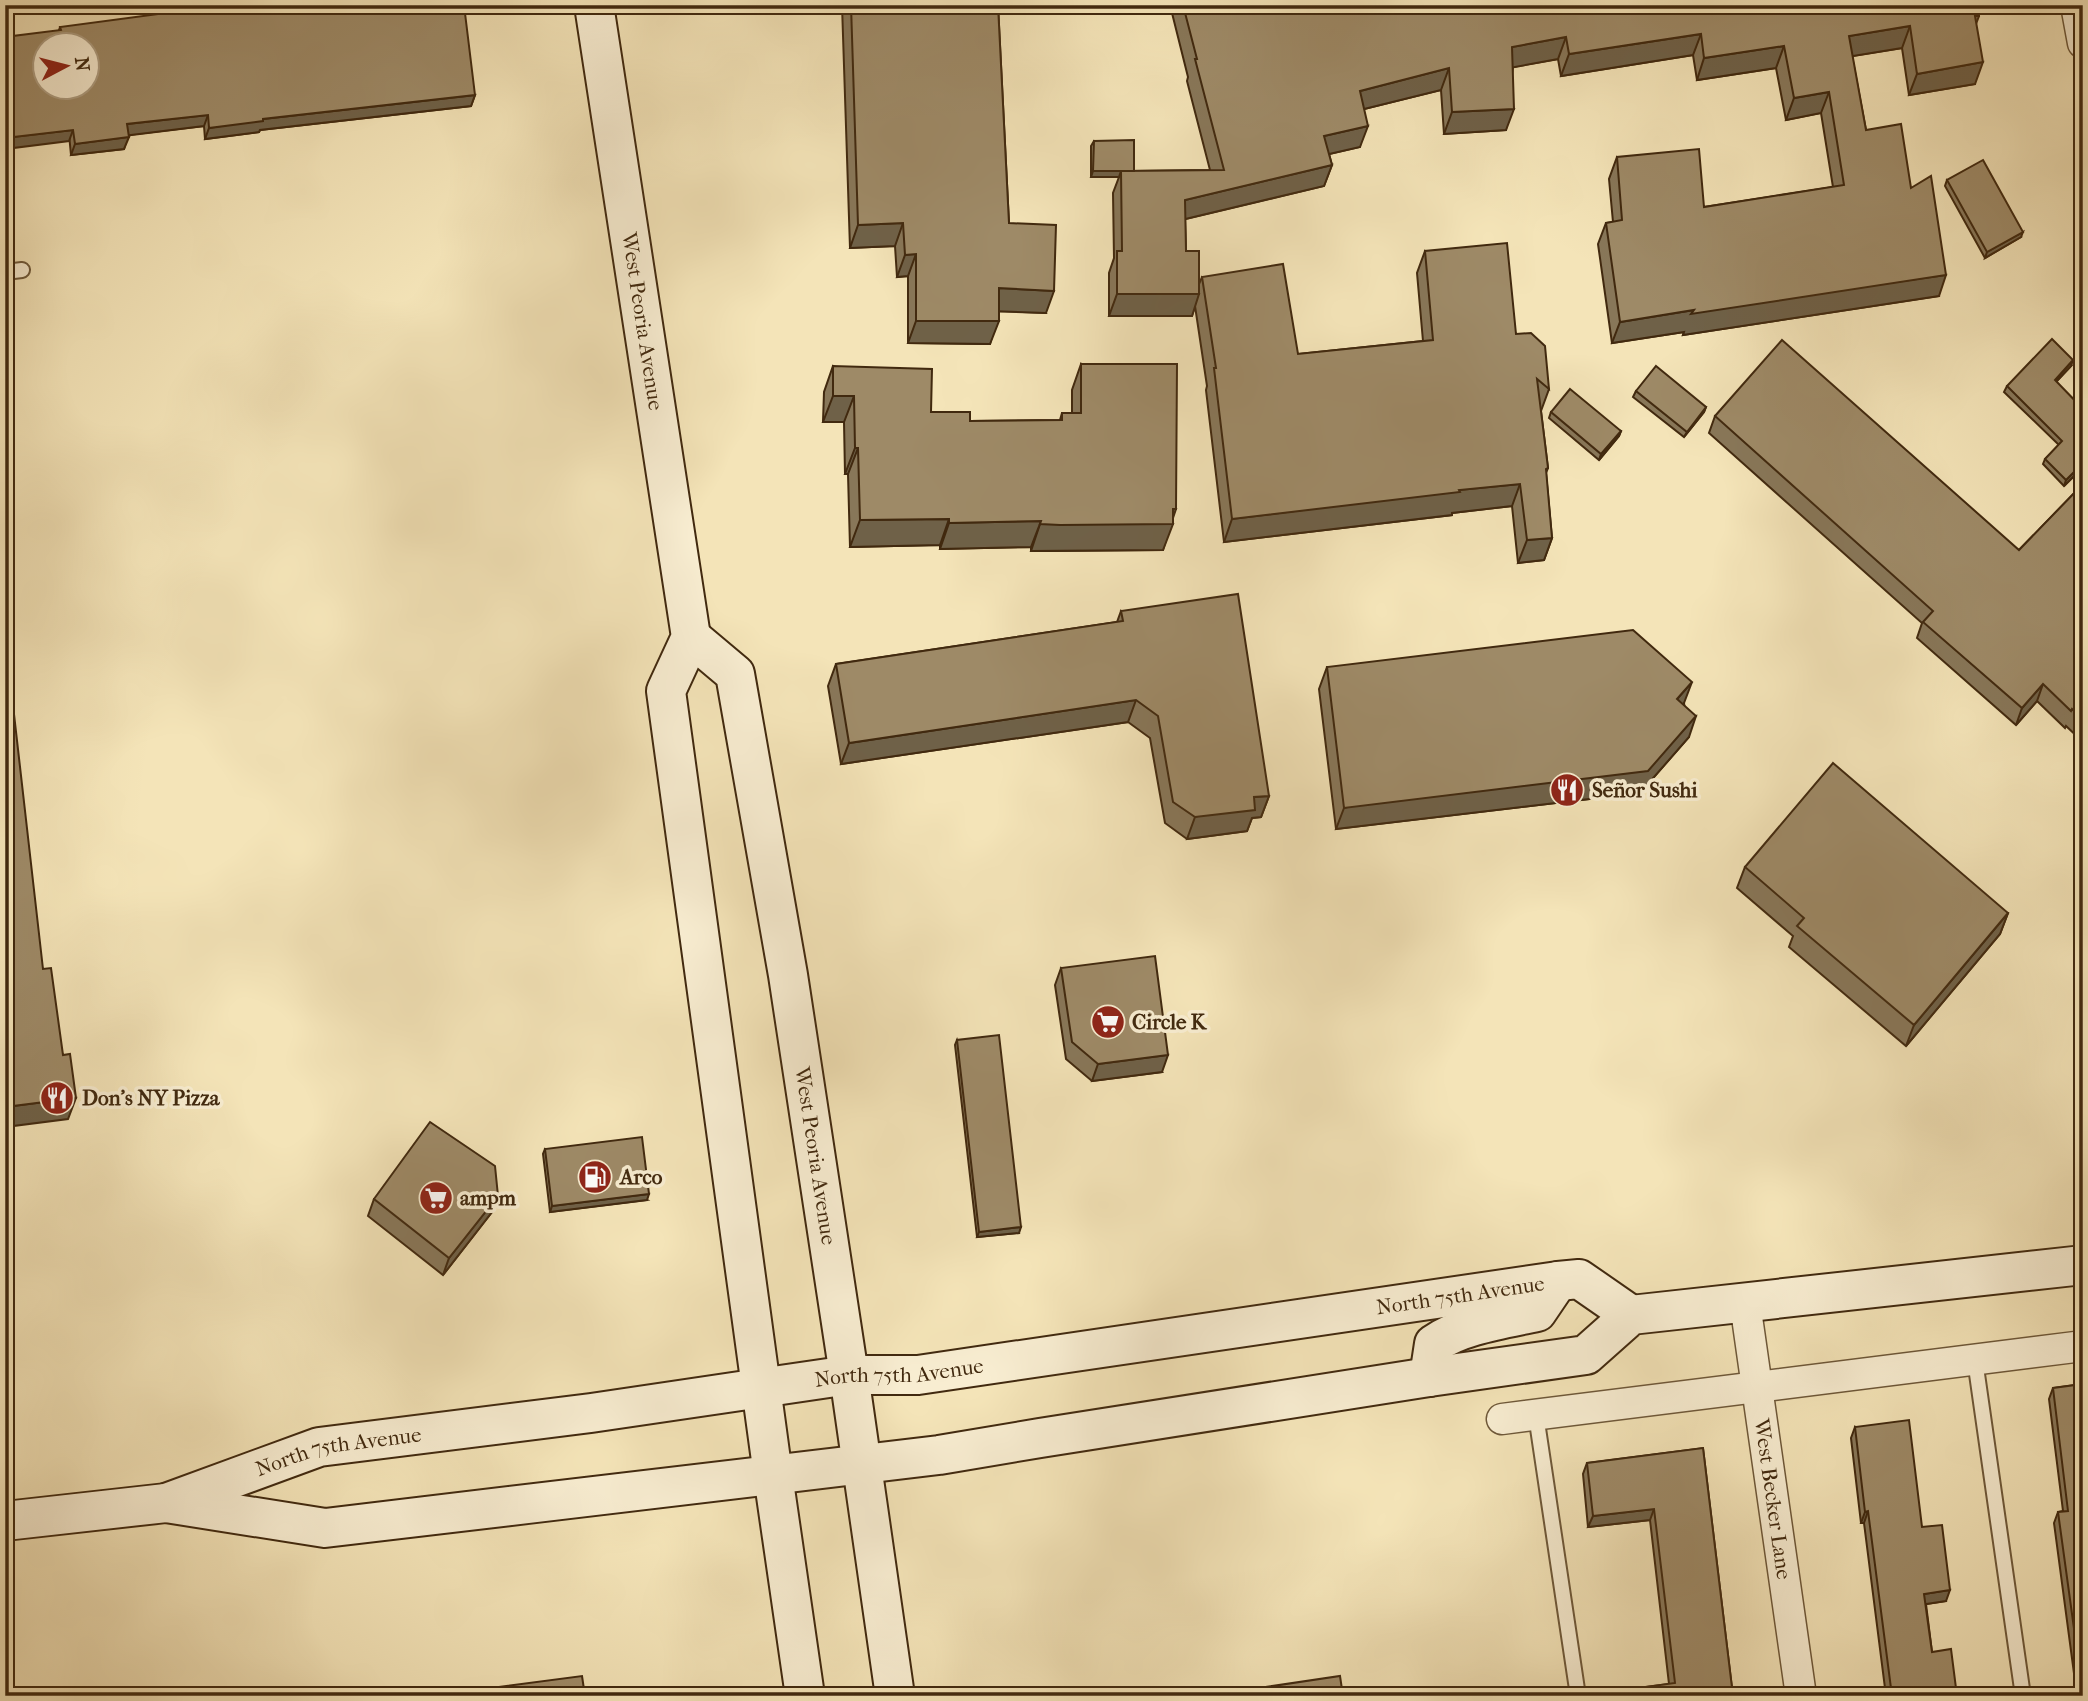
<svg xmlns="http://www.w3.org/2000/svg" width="2088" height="1701" font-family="'IM FELL French Canon',serif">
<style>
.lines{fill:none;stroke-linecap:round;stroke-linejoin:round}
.service-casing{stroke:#6e5839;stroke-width:18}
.minor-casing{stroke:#6e5839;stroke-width:33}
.secondary-casing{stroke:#41290f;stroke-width:42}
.service{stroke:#f8edd1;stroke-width:14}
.minor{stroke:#f8edd1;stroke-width:30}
.secondary{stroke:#f8edd1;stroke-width:38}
.wall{fill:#887759;stroke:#41290f;stroke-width:2}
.shaded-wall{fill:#6f6148;stroke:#41290f;stroke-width:2}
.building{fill:#9e8a67;stroke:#41290f;stroke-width:2;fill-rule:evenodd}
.labels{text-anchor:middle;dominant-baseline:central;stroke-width:7;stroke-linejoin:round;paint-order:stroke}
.street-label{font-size:21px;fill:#41290f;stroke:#f8edd1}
.poi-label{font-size:21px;font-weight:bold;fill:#41290f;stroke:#f8edd1;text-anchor:start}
</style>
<rect width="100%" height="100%" fill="#f4e4b8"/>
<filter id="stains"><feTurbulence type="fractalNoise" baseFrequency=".00286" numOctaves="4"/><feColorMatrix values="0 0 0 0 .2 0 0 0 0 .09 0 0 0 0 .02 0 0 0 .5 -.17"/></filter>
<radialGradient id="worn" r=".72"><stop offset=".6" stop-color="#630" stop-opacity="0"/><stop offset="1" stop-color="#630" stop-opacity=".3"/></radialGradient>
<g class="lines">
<g class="service-casing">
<g id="service">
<polyline points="5,272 22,270"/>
<polyline points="1975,1360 2023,1696"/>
<polyline points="1536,1415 1578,1696"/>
</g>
</g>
<g class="minor-casing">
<g id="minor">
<polyline points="2076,5 2083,43"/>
<path id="s1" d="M 1745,1303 L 1801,1696"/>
<polyline points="1502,1419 2083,1346"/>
</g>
</g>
<g class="secondary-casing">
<g id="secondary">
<path id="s2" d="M 594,5 L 691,637 L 666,691 L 773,1475 L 805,1696"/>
<path id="s3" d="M 691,637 L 735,674 L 788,975 L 849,1375 L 895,1696"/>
<path d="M 1429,1377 L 1434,1344 C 1461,1325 1505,1319 1537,1312 L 1558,1281"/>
<polyline points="166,1503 325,1528 939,1455 1040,1438 1429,1377 1586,1355 1631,1315 2083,1265"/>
<path id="s4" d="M 5,1521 L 166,1503 L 319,1447 L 591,1413 L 849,1375 L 918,1375 L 1558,1281 L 1579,1279 L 1631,1315"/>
</g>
</g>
<use href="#service" class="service"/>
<use href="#minor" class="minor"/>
<use href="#secondary" class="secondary"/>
</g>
<g class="wall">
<polygon points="842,5 998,5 1009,223 1046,313 999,311 990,344 908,343 908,276 897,277 895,246 850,248"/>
<polygon points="1170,5 1978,5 1979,16 1976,24 1975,84 1909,95 1902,48 1852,56 1866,130 1911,188 1939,296 1683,335 1684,332 1612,343 1598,244 1606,223 1613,222 1609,179 1617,157 1704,207 1833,187 1821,113 1786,120 1776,68 1697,80 1693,55 1561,76 1558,59 1513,67 1506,130 1444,134 1441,90 1364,109 1360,147 1329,154 1332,165 1324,186 1185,219 1186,251 1199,284 1202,277 1298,354 1423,341 1417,273 1425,251 1516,334 1549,389 1541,411 1548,468 1546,473 1552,538 1544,560 1518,563 1512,506 1452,513 1452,515 1224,542 1206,390 1207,386 1195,306 1192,316 1109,316 1109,273 1114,258 1113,193 1119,177 1091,177 1091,146 1094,141 1134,171 1210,170 1187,81 1188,77"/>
<polygon points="60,27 475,95 471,106 260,130 259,132 205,139 204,126 128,135 124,149 71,155 59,30"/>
<polygon points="1947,180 2021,237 1985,258 1945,186"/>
<polygon points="1081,364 1173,518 1163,550 1050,551 1031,551 1031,547 940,549 940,545 850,547 848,474 845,474 844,422 823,422 824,392 833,366 931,412 970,421 1060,420 1062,413 1072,413 1072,390"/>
<polygon points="2071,366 2056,382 2083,409 2083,467 2064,486 2043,464 2045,459 2059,445 2004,392 2007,386"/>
<polygon points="1636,391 1706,407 1704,412 1684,437 1633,397"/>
<polygon points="1551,412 1621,431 1619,436 1599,460 1549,418"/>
<polygon points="1715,416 2019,550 2083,484 2083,742 2066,726 2065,728 2037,701 2016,725 1917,638 1922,623 1709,433"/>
<polygon points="1121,611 1269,796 1261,817 1252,818 1247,831 1187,839 1165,823 1150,738 1128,722 841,764 828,686 836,664 1117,622"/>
<polygon points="1327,667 1684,703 1689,737 1640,793 1336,829 1319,689"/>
<polygon points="1745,867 2008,913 2000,934 1906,1046 1789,947 1793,936 1737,888"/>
<polygon points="1061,968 1162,1072 1092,1081 1066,1059 1055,985"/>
<polygon points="957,1040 1019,1233 977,1237 955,1045"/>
<polygon points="545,1149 647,1200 550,1212 543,1154"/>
<polygon points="498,1196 492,1212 443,1275 368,1216 374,1199"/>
<polygon points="2083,1384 2083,1696 2077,1696 2054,1523 2058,1512 2063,1511 2049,1399 2053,1388"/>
<polygon points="1855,1427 1922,1527 1946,1601 1926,1604 1932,1652 1957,1696 1886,1696 1864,1523 1861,1523 1851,1438"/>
<polygon points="1703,1448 1733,1696 1635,1696 1638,1688 1669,1684 1650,1520 1588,1527 1583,1474 1587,1463"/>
</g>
<g class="shaded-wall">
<polygon points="1910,26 1902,48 1841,58 1849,36"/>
<polygon points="1701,34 1693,55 1561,76 1569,54"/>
<polygon points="1566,37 1558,59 1504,69 1512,47"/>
<polygon points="1784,46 1776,68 1697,80 1704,58"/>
<polygon points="1983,62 1975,84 1909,95 1917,74"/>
<polygon points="1449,68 1441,90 1352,112 1360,91"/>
<polygon points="1829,92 1821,113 1786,120 1794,98"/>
<polygon points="475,95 471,106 260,130 259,132 205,139 209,128 263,119"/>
<polygon points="1514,109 1506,130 1444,134 1452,112"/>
<polygon points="208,115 204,126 123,136 127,124"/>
<polygon points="1368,126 1360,147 1316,157 1324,136"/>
<polygon points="73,130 69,141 5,149 5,138"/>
<polygon points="129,137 124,149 71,155 75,144"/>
<polygon points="1332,165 1324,186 1177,221 1185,200"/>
<polygon points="1093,171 1121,171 1119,177 1091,177"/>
<polygon points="903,223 895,246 850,248 858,225"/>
<polygon points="2023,232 2021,237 1985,258 1987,252"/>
<polygon points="916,254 908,276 897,277 905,255"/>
<polygon points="1946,275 1939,296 1683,335 1684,332 1612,343 1620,322 1694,310"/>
<polygon points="999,288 1054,291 1046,313 990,311"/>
<polygon points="1117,294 1199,294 1192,316 1109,316"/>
<polygon points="916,321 999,321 990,344 908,343"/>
<polygon points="2073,360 2071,366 2052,386 2055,380"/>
<polygon points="833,396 854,396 844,422 823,422"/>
<polygon points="1706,407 1704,412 1684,437 1687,432"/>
<polygon points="1621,431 1619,436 1599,460 1601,454"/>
<polygon points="855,448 858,448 848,474 845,474"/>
<polygon points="2083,463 2083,467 2064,486 2066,480"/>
<polygon points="1520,484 1512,506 1452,513 1452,515 1224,542 1232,519 1459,490"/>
<polygon points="1173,509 1176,509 1171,524 1173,524 1163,550 1031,551 1040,524"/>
<polygon points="949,519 940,545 850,547 860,520"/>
<polygon points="1041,521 1031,547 940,549 949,523"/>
<polygon points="1552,538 1544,560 1518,563 1527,540"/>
<polygon points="1692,682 1684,703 1669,720 1677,699"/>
<polygon points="2043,684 2037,701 2016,725 2022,708"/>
<polygon points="1136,700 1128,722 841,764 849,743"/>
<polygon points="1696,716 1689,737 1640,793 1336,829 1344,808"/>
<polygon points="1269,796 1261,817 1252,818 1247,831 1187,839 1195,817 1254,797"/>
<polygon points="2008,913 2000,934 1906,1046 1914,1025"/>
<polygon points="1168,1055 1162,1072 1092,1081 1098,1064"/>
<polygon points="76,1098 68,1119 5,1127 5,1107"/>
<polygon points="649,1194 647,1200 550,1212 552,1206"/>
<polygon points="498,1196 492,1212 443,1275 449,1258"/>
<polygon points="1021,1227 1019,1233 977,1237 979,1232"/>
<polygon points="1654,1509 1650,1520 1588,1527 1593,1516"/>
<polygon points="1868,1511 1864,1523 1861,1523 1865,1512"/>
<polygon points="1950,1590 1946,1601 1920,1605 1924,1594"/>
</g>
<g class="building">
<path d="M 226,5 L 464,5 L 475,95 L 263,119 L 263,121 L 209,128 L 208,115 L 127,124 L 129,137 L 75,144 L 73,130 L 5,138 L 5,37 L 61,30 L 60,27 ZM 46,46 L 88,46 L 88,88 L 46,88 Z"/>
<polygon points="851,5 998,5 1009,223 1056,225 1054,291 999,288 999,321 916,321 916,254 905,255 903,223 858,225"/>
<polygon points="1183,5 1978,5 1979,16 1975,16 1983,62 1917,74 1910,26 1849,36 1866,130 1901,124 1911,188 1931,176 1946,275 1691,314 1694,310 1620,322 1606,223 1622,220 1617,157 1699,149 1704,207 1844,185 1829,92 1794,98 1784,46 1704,58 1701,34 1569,54 1566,37 1512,47 1514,109 1452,112 1449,68 1360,91 1368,126 1324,136 1332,165 1185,200 1186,251 1199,251 1199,294 1117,294 1117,251 1122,251 1121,171 1224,170 1195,59 1197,59"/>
<polygon points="1134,140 1134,171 1093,171 1094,141"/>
<polygon points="1983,160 2023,232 1987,252 1947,180"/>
<polygon points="1507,243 1516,334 1531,333 1545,346 1549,389 1537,379 1548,468 1546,469 1552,538 1527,540 1520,484 1459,490 1460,492 1232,519 1214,368 1216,368 1202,277 1283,264 1298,354 1433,340 1425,251"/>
<polygon points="2052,339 2073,360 2055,380 2083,409 2083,463 2066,480 2045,459 2062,441 2007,386"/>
<polygon points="1782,340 2019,550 2083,484 2083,720 2072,709 2071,711 2043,684 2022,708 1923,622 1933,611 1715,416"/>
<polygon points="1081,364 1177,364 1176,509 1173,509 1173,524 1060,525 1040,524 1041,521 949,523 949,519 860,520 858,448 855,448 854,396 833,396 833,366 932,369 931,412 970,412 970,421 1062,420 1062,413 1081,413"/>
<polygon points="1656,366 1706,407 1687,432 1636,391"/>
<polygon points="1570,389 1621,431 1601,454 1551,412"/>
<polygon points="1238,594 1269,796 1254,797 1255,810 1195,817 1173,802 1158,716 1136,700 849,743 836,664 1123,621 1121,611"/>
<polygon points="1633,630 1692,682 1677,699 1696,716 1648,771 1344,808 1327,667"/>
<polygon points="5,635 43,969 51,968 63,1055 70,1054 76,1098 5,1107"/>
<polygon points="1833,763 2008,913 1914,1025 1797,926 1804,918 1745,867"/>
<polygon points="1155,956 1168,1055 1098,1064 1072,1042 1061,968"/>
<polygon points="999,1035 1021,1227 979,1232 957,1040"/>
<polygon points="430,1122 495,1166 498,1196 449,1258 374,1199"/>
<polygon points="642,1137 649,1194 552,1206 545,1149"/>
<polygon points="2083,1384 2083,1694 2058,1512 2068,1511 2053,1388"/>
<polygon points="1909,1420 1922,1527 1942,1525 1950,1590 1924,1594 1932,1652 1951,1649 1957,1696 1892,1696 1868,1511 1865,1512 1855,1427"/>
<polygon points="1703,1448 1733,1696 1639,1696 1638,1688 1675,1683 1654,1509 1593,1516 1587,1463"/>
<polygon points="582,1676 585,1696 431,1696"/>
<polygon points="1340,1676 1343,1696 1205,1696"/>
</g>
<defs>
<g id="restaurant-disc" transform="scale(1.75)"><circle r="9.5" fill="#8f2418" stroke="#f8edd1"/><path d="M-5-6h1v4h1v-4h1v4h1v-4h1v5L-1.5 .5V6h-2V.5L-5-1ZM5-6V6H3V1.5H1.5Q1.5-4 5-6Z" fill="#fff"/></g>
<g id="supermarket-disc" transform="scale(1.75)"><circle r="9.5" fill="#8f2418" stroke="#f8edd1"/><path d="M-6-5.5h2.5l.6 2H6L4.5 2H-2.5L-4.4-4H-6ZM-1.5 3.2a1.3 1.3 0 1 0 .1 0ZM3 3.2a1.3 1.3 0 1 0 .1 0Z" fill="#fff"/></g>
<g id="fuel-disc" transform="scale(1.75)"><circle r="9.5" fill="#8f2418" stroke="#f8edd1"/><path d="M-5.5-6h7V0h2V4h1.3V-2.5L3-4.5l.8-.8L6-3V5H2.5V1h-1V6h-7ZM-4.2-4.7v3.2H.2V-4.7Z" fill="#fff"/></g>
</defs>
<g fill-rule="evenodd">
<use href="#restaurant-disc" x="1567" y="790"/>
<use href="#supermarket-disc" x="1108" y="1022"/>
<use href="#restaurant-disc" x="57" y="1098"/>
<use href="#fuel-disc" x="595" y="1177"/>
<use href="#supermarket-disc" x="436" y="1198"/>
</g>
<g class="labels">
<g class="street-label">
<text stroke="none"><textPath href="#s2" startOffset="320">West Peoria Avenue</textPath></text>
<text stroke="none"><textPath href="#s3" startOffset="546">West Peoria Avenue</textPath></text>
<text stroke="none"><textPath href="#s4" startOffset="1477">North 75th Avenue</textPath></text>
<text stroke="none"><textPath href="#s4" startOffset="910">North 75th Avenue</textPath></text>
<text stroke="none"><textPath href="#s4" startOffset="343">North 75th Avenue</textPath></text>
<text stroke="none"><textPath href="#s1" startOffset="198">West Becker Lane</textPath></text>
</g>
<g class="poi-label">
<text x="1592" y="790">Señor Sushi</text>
<text x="1132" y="1022">Circle K</text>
<text x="82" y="1098">Don's NY Pizza</text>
<text x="620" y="1177">Arco</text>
<text x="460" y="1198">ampm</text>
</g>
</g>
<rect width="2088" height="1701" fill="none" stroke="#f4e4b8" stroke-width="28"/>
<rect x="7" y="7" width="2074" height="1687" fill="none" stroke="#41290f" stroke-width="3.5"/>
<rect x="14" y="14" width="2060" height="1673" fill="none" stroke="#41290f" stroke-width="2"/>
<g transform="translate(66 66) rotate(83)"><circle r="33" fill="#f8edd1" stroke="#af9f83" stroke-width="2"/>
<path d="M0-5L12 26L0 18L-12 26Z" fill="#8f2418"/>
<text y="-10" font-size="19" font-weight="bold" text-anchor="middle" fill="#41290f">N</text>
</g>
<rect width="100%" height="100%" filter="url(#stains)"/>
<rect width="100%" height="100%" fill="url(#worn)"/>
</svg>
